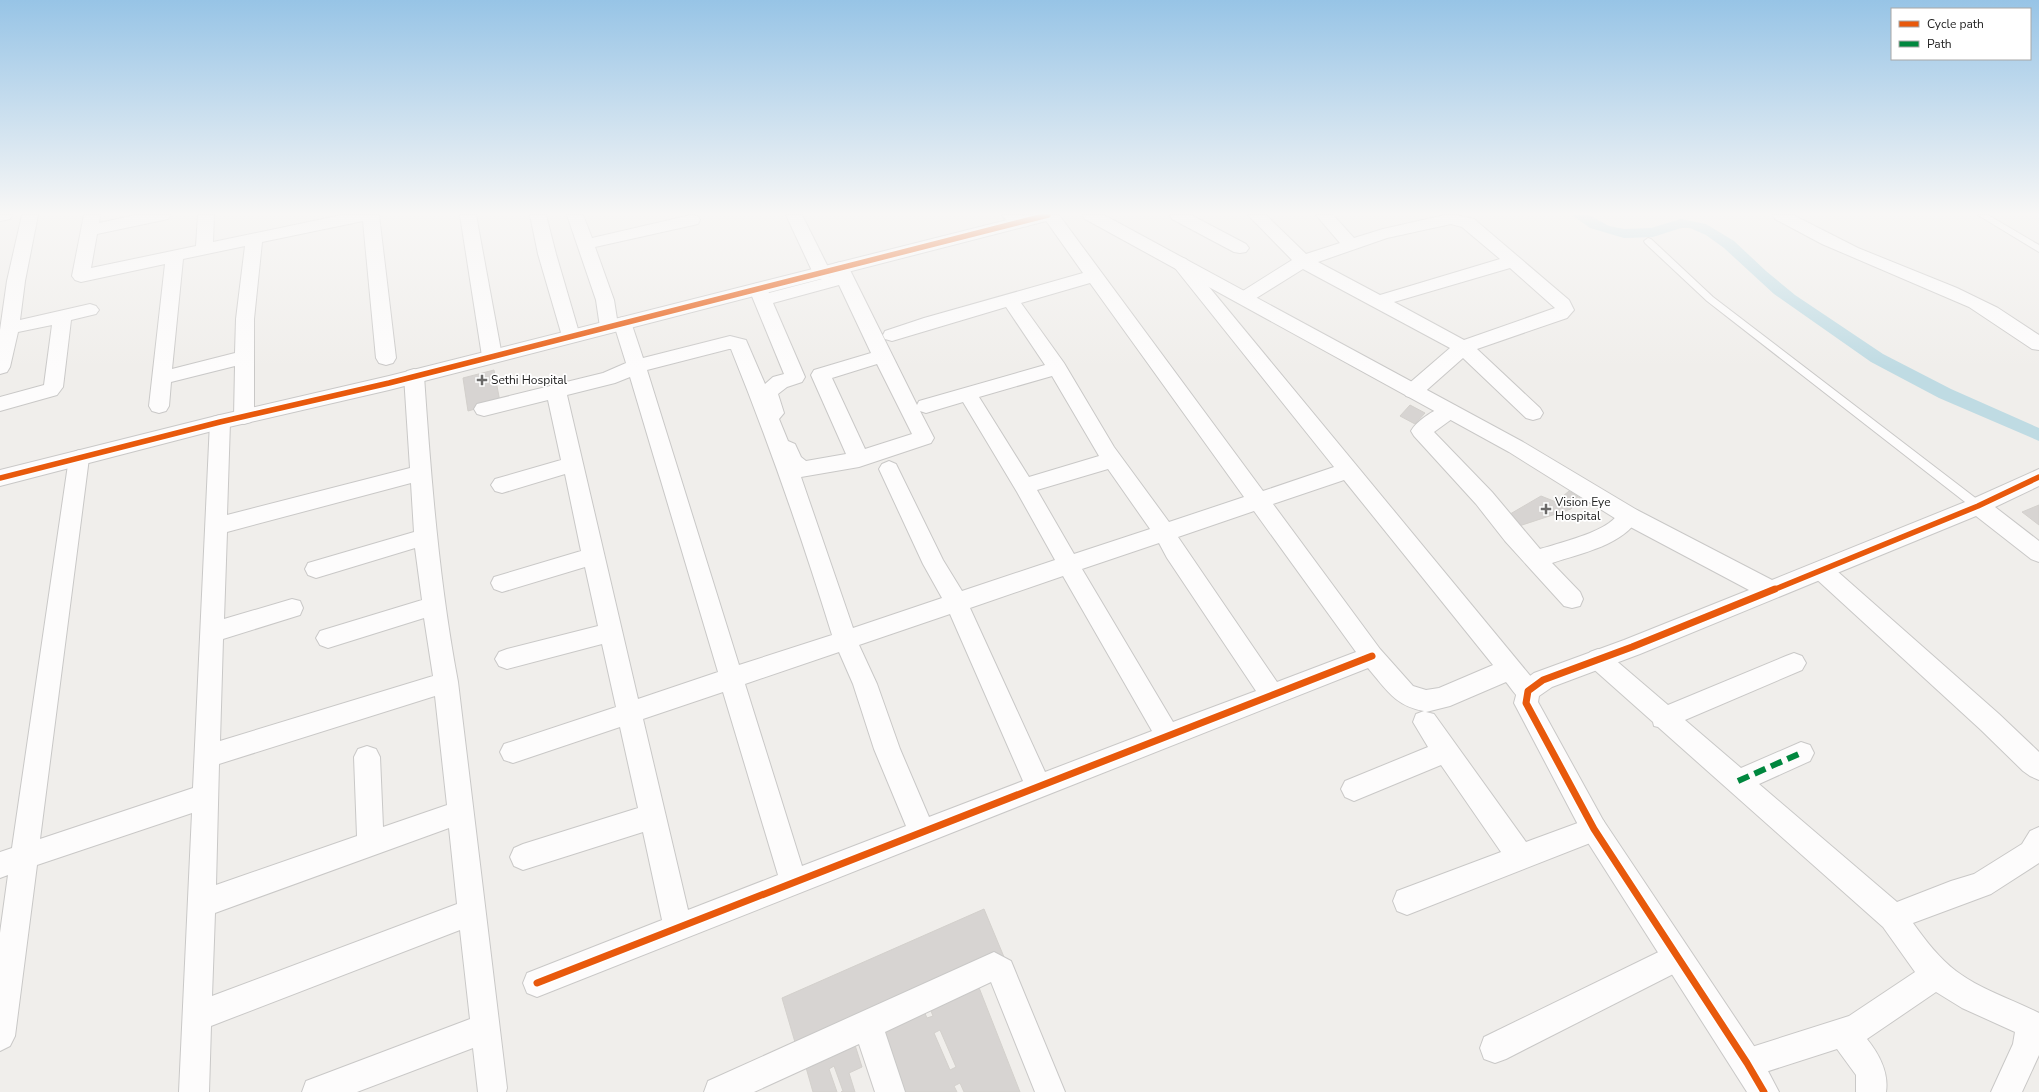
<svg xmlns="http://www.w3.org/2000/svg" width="2039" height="1092" font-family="'Nunito Sans',sans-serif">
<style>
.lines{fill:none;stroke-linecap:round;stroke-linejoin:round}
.canal{fill:#bfdbe3;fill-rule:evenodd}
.building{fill:#d7d4d2;stroke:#d3d0cc;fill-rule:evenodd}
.service-casing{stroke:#c9c8c7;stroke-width:2}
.minor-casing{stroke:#c9c8c7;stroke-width:2}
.tertiary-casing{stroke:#c9c8c7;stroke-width:2}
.service{fill:#fdfcfc;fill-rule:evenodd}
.minor{fill:#fdfcfc;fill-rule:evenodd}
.tertiary{fill:#fdfcfc;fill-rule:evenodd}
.quiet{stroke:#00873e;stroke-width:6;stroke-dasharray:12 6;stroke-linecap:butt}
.cycleway-far1-casing{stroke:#fff;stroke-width:8}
.cycleway-casing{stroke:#fff;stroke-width:10}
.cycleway-far1{stroke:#e8590c;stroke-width:5.5}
.cycleway{stroke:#e8590c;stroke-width:7}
.poi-dot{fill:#6a6968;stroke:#fff;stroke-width:1.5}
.labels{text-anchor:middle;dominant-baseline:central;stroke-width:3.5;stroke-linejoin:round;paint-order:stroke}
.poi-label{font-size:12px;fill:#222;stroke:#fff;text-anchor:start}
</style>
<rect width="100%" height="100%" fill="#f0eeeb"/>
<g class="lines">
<polygon class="canal" points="1572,215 1589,215 1609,226 1624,229 1651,228 1681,219 1706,224 1734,241 1766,271 1795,295 1883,354 1951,389 2039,428 2039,441 1939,398 1871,362 1774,294 1724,248 1706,235 1690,228 1681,228 1653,237 1624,238 1590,228"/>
</g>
<g class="building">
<polygon points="494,370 500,402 468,411 463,378"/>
<polygon points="1410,405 1425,413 1415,424 1400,416"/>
<polygon points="1569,491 1580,498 1571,509 1516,527 1505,517 1541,496 1556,502"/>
<polygon points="2039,505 2039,525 2022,512"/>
<polygon points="984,909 1004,957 797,1049 782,998"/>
<path d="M 976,980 L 1020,1092 L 964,1092 L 960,1083 L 954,1086 L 957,1092 L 905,1092 L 881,1021 L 921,1004 L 927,1018 L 933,1016 L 927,1001 ZM 940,1030 L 956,1067 L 950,1070 L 934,1033 Z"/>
<polygon points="854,1042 862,1067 849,1073 855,1092 841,1092 843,1091 834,1066 829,1069 837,1092 813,1092 805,1064"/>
</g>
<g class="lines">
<g class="service-casing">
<g id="service">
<polygon points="1978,215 1988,215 2039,245 2039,252"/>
<polygon points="1648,238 1651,239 1713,297 1982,503 1983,506 1982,509 1974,509 1707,301 1645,243 1644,241"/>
</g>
</g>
<g class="minor-casing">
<g id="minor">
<polygon points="0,215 12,215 10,219 0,221"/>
<polygon points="22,215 38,215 25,281 20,320 90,304 96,306 99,310 96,314 71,320 63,387 57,395 0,411 0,397 44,385 52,325 18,332 10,367 7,372 0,374 0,330 7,281"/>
<path d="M 84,215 L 100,215 L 99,223 L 136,215 L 170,215 L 168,219 L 97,234 L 91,268 L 196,246 L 198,215 L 214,215 L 213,242 L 342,215 L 379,215 L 396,358 L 393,363 L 386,365 L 379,363 L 376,358 L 363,221 L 262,242 L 254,319 L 254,417 L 251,422 L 244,424 L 237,422 L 234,417 L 235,366 L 171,382 L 169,406 L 166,411 L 159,413 L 152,411 L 149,406 L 165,264 L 81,282 L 75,280 L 72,276 ZM 245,246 L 236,319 L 235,353 L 172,369 L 183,259 Z"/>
<polygon points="460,215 476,215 502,356 499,361 492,362 485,361 482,356"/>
<polygon points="530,215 546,215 556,254 580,336 578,340 571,342 564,340 562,336 538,254"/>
<path d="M 567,215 L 583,215 L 592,238 L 691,215 L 698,216 L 700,220 L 698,224 L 595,247 L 614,300 L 617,319 L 623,317 L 630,319 L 643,358 L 730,336 L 746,340 L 765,384 L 773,377 L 784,374 L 749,289 L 752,285 L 758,283 L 764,285 L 769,293 L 822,279 L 816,277 L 813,273 L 786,215 L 802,215 L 831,273 L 828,277 L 834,275 L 831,268 L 834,264 L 840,262 L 846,264 L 849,268 L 917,405 L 919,401 L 1045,365 L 1006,307 L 892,341 L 885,339 L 883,335 L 885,331 L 924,318 L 1083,273 L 1042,215 L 1059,215 L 1263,491 L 1334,467 L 1171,263 L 1174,259 L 1180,257 L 1186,259 L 1537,684 L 1540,691 L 1537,698 C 1519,705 1516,694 1506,682 L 1450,706 L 1426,712 L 1434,714 L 1526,842 L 1594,817 L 1603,820 L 1607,829 L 1603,838 L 1407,915 L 1397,911 L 1393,901 L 1397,891 L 1501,852 L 1441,765 L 1354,801 L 1345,797 L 1341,789 L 1345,781 L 1428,747 L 1413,722 L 1416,714 L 1424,711 C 1395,706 1386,689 1368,668 L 537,997 L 527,993 L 523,983 L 527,973 L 662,920 L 643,832 L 523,870 L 514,866 L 510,857 L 514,848 L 523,844 L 638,808 L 620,727 L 513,763 L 504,760 L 500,752 L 504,744 L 616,707 L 602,644 L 507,669 L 499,666 L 495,659 L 499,652 L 507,649 L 598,626 L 585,567 L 502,592 L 494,589 L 491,583 L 494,577 L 581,551 L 565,474 L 502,493 L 495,491 L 491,485 L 495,479 L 561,460 L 548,400 L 484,416 L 477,414 L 474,409 L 477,404 L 603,373 L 626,363 L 616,331 L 609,333 L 602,331 L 600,327 L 596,300 ZM 1090,283 L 1244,497 L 1169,522 L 1114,447 L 1064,363 L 1021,303 ZM 839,285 L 871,353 L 814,370 L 811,375 L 846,454 L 806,461 L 801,457 L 795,444 L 788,441 L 779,419 L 784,413 L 778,394 L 787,387 L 802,382 L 805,377 L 773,303 ZM 729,349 L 731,349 C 769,443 802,538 832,635 L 739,665 L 647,370 ZM 877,364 L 912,434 L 865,449 L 832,378 ZM 1052,376 L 1099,456 L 1029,477 L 979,397 ZM 630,377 L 718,672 L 638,699 L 567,395 L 615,383 ZM 963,402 L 1017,492 L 1055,560 L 962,591 L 943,560 L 896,464 L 889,461 L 882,464 L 879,469 L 923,564 L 942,598 L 853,628 L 801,477 L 859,467 L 931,443 L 934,438 L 920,411 L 926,413 ZM 1108,469 L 1150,529 L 1074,554 L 1037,490 ZM 1344,480 L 1493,665 L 1439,688 L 1426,690 L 1413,686 L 1380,649 L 1273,504 ZM 1254,511 L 1356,652 L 1277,682 L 1178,537 ZM 1159,543 L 1167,558 L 1256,691 L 1173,722 L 1082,569 ZM 1063,576 L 1152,731 L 1045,772 L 970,608 ZM 950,614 L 1023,781 L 929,817 L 900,749 L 877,684 L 859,645 ZM 839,652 L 853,684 L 874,749 L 906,826 L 802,866 L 745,684 ZM 723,692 L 778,875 L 688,910 L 643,719 Z"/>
<path d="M 1002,215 L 1022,215 L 1030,222 L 1028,226 C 1018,228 1007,223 1002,215 Z"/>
<polygon points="1170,215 1191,215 1246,244 1249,248 1246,252 1240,253 1234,252 1172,219"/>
<path d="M 1248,215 L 1266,215 L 1306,254 L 1340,243 L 1316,215 L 1333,215 L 1354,238 L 1383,229 L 1445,215 L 1456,215 L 1474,219 L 1569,300 L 1574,310 L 1567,318 L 1477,349 L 1540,408 L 1543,413 L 1540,418 L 1533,420 L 1526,418 L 1463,358 L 1420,396 L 1413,398 L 1406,396 L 1403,391 L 1406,386 L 1450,348 L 1303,269 L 1250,302 L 1244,304 L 1238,302 L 1235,298 L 1238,294 L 1292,260 ZM 1451,224 L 1462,227 L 1500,259 L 1380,295 L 1318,262 L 1387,238 ZM 1510,268 L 1555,308 L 1464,340 L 1394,302 Z"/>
<polygon points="1773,215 1793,215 1858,248 1957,288 1998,308 2039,335 2039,350 2032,349 1969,307 1822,244 1775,219"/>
<path d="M 414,369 L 421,371 L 424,376 C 431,479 439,581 458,682 L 507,1088 L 506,1092 L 478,1092 L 473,1048 L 357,1092 L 302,1092 L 306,1081 L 470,1019 L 460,930 L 211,1026 L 209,1092 L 179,1092 L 192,813 L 37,865 L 15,1036 L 10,1046 L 0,1051 L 0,933 L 8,875 L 0,878 L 0,852 L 12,848 L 69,458 L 72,453 L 79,450 L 86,453 L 89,458 L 40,839 L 193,788 L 210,422 L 213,417 L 220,415 L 227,417 L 230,422 L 227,515 L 410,468 L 404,376 L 407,371 ZM 411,483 L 414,532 L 308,563 L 305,569 L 308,575 L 316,578 L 415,548 L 422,600 L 320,631 L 316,638 L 320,645 L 328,648 L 424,618 L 433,676 L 220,741 L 223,639 L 300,615 L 303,608 L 300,601 L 292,599 L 224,619 L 227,532 ZM 435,696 L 447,805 L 383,827 L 380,757 L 376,749 L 367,746 L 358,749 L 354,757 L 357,836 L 216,885 L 219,764 ZM 449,828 L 457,904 L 212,996 L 215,913 Z"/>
<path d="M 1449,404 L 1456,406 L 1459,411 L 1456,416 L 1434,432 L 1492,492 L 1540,549 C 1560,543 1592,535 1609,523 C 1621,515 1619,505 1637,510 L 1640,516 C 1624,545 1582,553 1552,563 L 1580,592 L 1583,599 L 1580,606 L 1572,608 L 1564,606 L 1505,541 L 1476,504 L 1414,436 L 1411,431 C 1417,420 1437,408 1449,404 Z"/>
<polygon points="1821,561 1829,564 1999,714 2039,752 2039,780 2030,776 2023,771 1981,730 1813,576 1810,570 1813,564"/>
<path d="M 1598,649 L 1606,652 L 1668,705 L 1786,656 L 1794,653 L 1802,656 L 1806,663 L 1802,670 L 1685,720 L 1741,768 L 1801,742 L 1810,745 L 1814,753 L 1810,761 L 1759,784 L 1897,902 L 1951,881 L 1974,874 L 2022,844 L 2030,831 L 2039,827 L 2039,863 L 1991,894 L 1913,923 C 1926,941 1939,958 1956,971 C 1981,990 2012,999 2039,1013 L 2039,1055 L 2022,1092 L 1991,1092 L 2013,1044 L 2015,1032 L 1962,1008 L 1936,992 L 1867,1039 C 1879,1054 1889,1072 1886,1092 L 1856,1092 L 1856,1075 L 1837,1049 L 1747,1078 L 1736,1074 L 1732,1063 L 1736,1052 L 1849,1016 L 1915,972 L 1883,927 L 1658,727 L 1654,726 L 1653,722 L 1590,666 L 1586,659 L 1590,652 Z"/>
<polygon points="1677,943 1687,947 1691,957 1687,967 1506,1059 1495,1063 1484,1059 1480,1048 1484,1037"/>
<polygon points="994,952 1011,961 1065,1092 1035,1092 991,982 885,1032 905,1092 875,1092 859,1044 754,1092 704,1092 708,1081"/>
</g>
</g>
<g class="tertiary-casing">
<g id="tertiary">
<polygon points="1027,215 1056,215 1054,219 389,390 220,429 0,486 0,470 220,415 389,376"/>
<polygon points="1083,215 1104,215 1523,442 1637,510 1772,580 1970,500 2039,469 2039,486 1995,507 2039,541 2039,562 2031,559 1976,516 1640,654 1552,687 1539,696 1538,702 1603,820 1758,1052 1779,1092 1747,1092 1585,838 1514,703 1519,684 1534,673 1624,640 1749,590 1621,522 1509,452 1085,219"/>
</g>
</g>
<use href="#service" class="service"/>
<use href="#minor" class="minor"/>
<use href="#tertiary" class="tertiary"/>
<polyline class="quiet" points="1738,781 1801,753"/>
<g class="cycleway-far1-casing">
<g id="cycleway-far1">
<polyline points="0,478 220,422 389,383 1048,215"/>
<polyline points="1773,590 1978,506 2039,477"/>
</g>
</g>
<g class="cycleway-casing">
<g id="cycleway">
<polyline points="537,983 1372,656"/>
<polyline points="1764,1092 1747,1063 1594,829 1526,703 1528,691 1543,680 1632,647 1775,589"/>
</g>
</g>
<use href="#cycleway-far1" class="cycleway-far1"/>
<use href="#cycleway" class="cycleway"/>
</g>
<linearGradient id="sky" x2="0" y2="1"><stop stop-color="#97c4e6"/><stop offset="0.58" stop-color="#f8f7f6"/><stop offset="1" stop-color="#f8f7f6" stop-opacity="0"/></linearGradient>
<rect width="2039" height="368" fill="url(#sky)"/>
<g class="poi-dot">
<path d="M480 374h4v4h4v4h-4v4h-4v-4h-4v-4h4z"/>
<path d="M1544 503h4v4h4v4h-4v4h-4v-4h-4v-4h4z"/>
</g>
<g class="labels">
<g class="poi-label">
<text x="491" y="380">Sethi Hospital</text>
<text x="1555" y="502">Vision Eye<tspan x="1555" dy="14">Hospital</tspan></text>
</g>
</g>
<rect x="1891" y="8" width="140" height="52" fill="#ffffff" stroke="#a7a7a7"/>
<rect x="1899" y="21" width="20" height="6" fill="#e8590c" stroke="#a7a7a7"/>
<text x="1927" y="28" font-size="12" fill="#222222">Cycle path</text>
<rect x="1899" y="41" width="20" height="6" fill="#00873e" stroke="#a7a7a7"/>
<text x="1927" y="48" font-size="12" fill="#222222">Path</text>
</svg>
